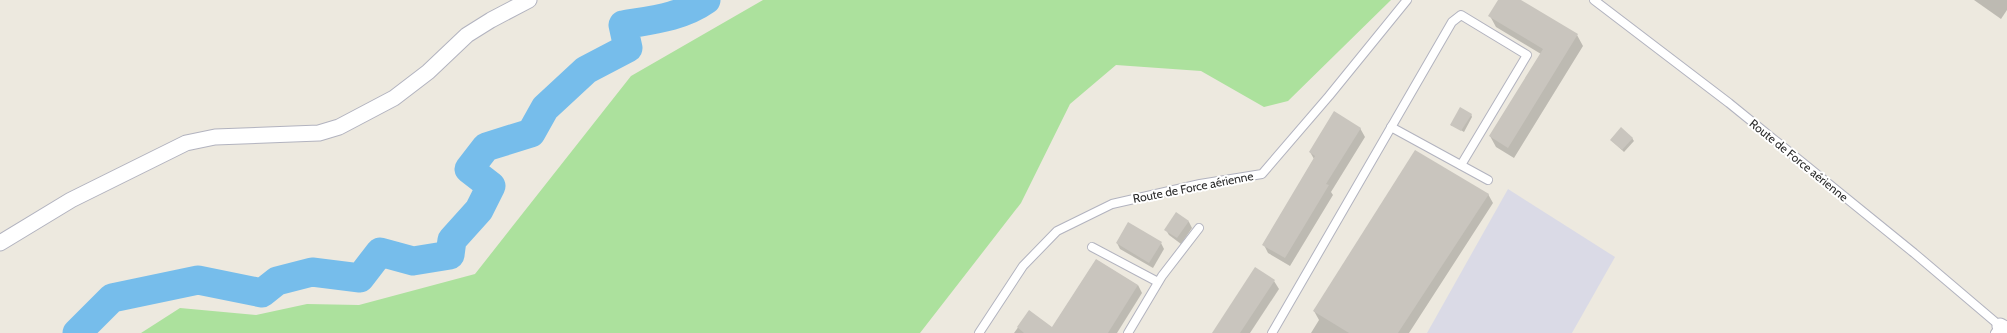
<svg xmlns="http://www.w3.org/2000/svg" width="2007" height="333" font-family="Cabin,sans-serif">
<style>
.airport{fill:#dadae6}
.green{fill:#ace19d}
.shadow{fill:#0003}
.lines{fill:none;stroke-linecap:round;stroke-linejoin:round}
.river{stroke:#76bdeb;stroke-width:29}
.building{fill:#c9c5be}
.service-casing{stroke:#b2b3bf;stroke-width:10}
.minor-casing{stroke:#b2b3bf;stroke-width:17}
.service{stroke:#fff;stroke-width:8}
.minor{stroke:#fff;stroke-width:15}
.labels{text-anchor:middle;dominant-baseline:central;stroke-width:4;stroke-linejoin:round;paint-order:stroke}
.street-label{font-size:12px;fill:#2c2c2c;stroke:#fff}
</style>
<rect width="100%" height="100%" fill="#ede9df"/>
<polygon class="airport" points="1508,189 1615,257 1572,333 1427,333"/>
<polygon class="green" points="763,0 1391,0 1288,101 1264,107 1201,71 1116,65 1070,104 1021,203 920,333 141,333 180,308 256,315 307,304 359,305 475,274 631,76"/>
<g class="shadow">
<polygon points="1499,0 1519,0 1577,35 1583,46 1514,158 1496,147 1490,136 1541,54 1496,27 1490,16"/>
<polygon points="1974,0 2007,0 2007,10 2001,19"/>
<polygon points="1471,114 1472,117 1464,132 1452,125 1452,126 1451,125"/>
<polygon points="1360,128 1365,137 1331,192 1333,195 1290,266 1268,253 1264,245 1314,159 1310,152"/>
<polygon points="1632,138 1634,141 1624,152 1611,140"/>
<polygon points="1488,194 1493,203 1409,333 1311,333 1319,320 1314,311"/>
<polygon points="1177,214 1189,222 1192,228 1181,244 1169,235 1166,230"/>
<polygon points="1117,243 1161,243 1164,249 1153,268 1120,249"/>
<polygon points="1274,281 1279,289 1250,333 1214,333"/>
<polygon points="1138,285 1142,293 1117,333 1014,333 1029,312 1052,328"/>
</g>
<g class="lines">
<path class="river" d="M 77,333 L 112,298 L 198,280 L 262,293 L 277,281 L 312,272 L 360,278 L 380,252 L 413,261 L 450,255 L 452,240 L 479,210 L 491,186 L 469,169 L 486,147 L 531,133 L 545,108 L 586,70 L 628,48 L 623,25 C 652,20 682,17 706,0"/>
</g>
<g class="building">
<polygon points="1498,0 1521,0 1578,34 1508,148 1489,136 1543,49 1488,16"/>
<polygon points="1460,107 1472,114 1461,131 1450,125"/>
<polygon points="1334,111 1361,128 1326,184 1329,185 1285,258 1262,245 1315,156 1309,152"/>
<polygon points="1621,127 1633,138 1622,150 1610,140"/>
<polygon points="1415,150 1489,194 1398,333 1349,333 1313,311"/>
<polygon points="1176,212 1189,221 1177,238 1164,230"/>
<polygon points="1128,222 1162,242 1149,263 1116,243"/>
<polygon points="1096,259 1138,285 1108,333 1024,333 1017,327 1029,310 1052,327"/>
<polygon points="1255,267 1275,280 1240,333 1212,333"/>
</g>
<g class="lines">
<g class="service-casing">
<g id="service">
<polyline points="1594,0 1729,103 1914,253 2000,326 1995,333"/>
<polyline points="1391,127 1488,180"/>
<polyline points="1092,247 1158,282"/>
<polyline points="979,333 1023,266 1057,231 1112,204 1200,184 1262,174 1329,96 1407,0"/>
<polyline points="1128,333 1162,276 1199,228"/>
<polyline points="1272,333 1452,22 1461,15 1527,55 1461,165"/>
</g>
</g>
<g class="minor-casing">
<g id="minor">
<polyline points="0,243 71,200 186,143 215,137 319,133 339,127 394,98 428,72 467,35 491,20 529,0"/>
<polyline points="2000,326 2007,330"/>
</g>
</g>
<use href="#service" class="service"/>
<use href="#minor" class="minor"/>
</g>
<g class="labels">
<g class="street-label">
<text transform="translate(1799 160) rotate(39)">Route de Force aérienne</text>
<text transform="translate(1193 187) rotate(-11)">Route de Force aérienne</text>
</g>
</g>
</svg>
